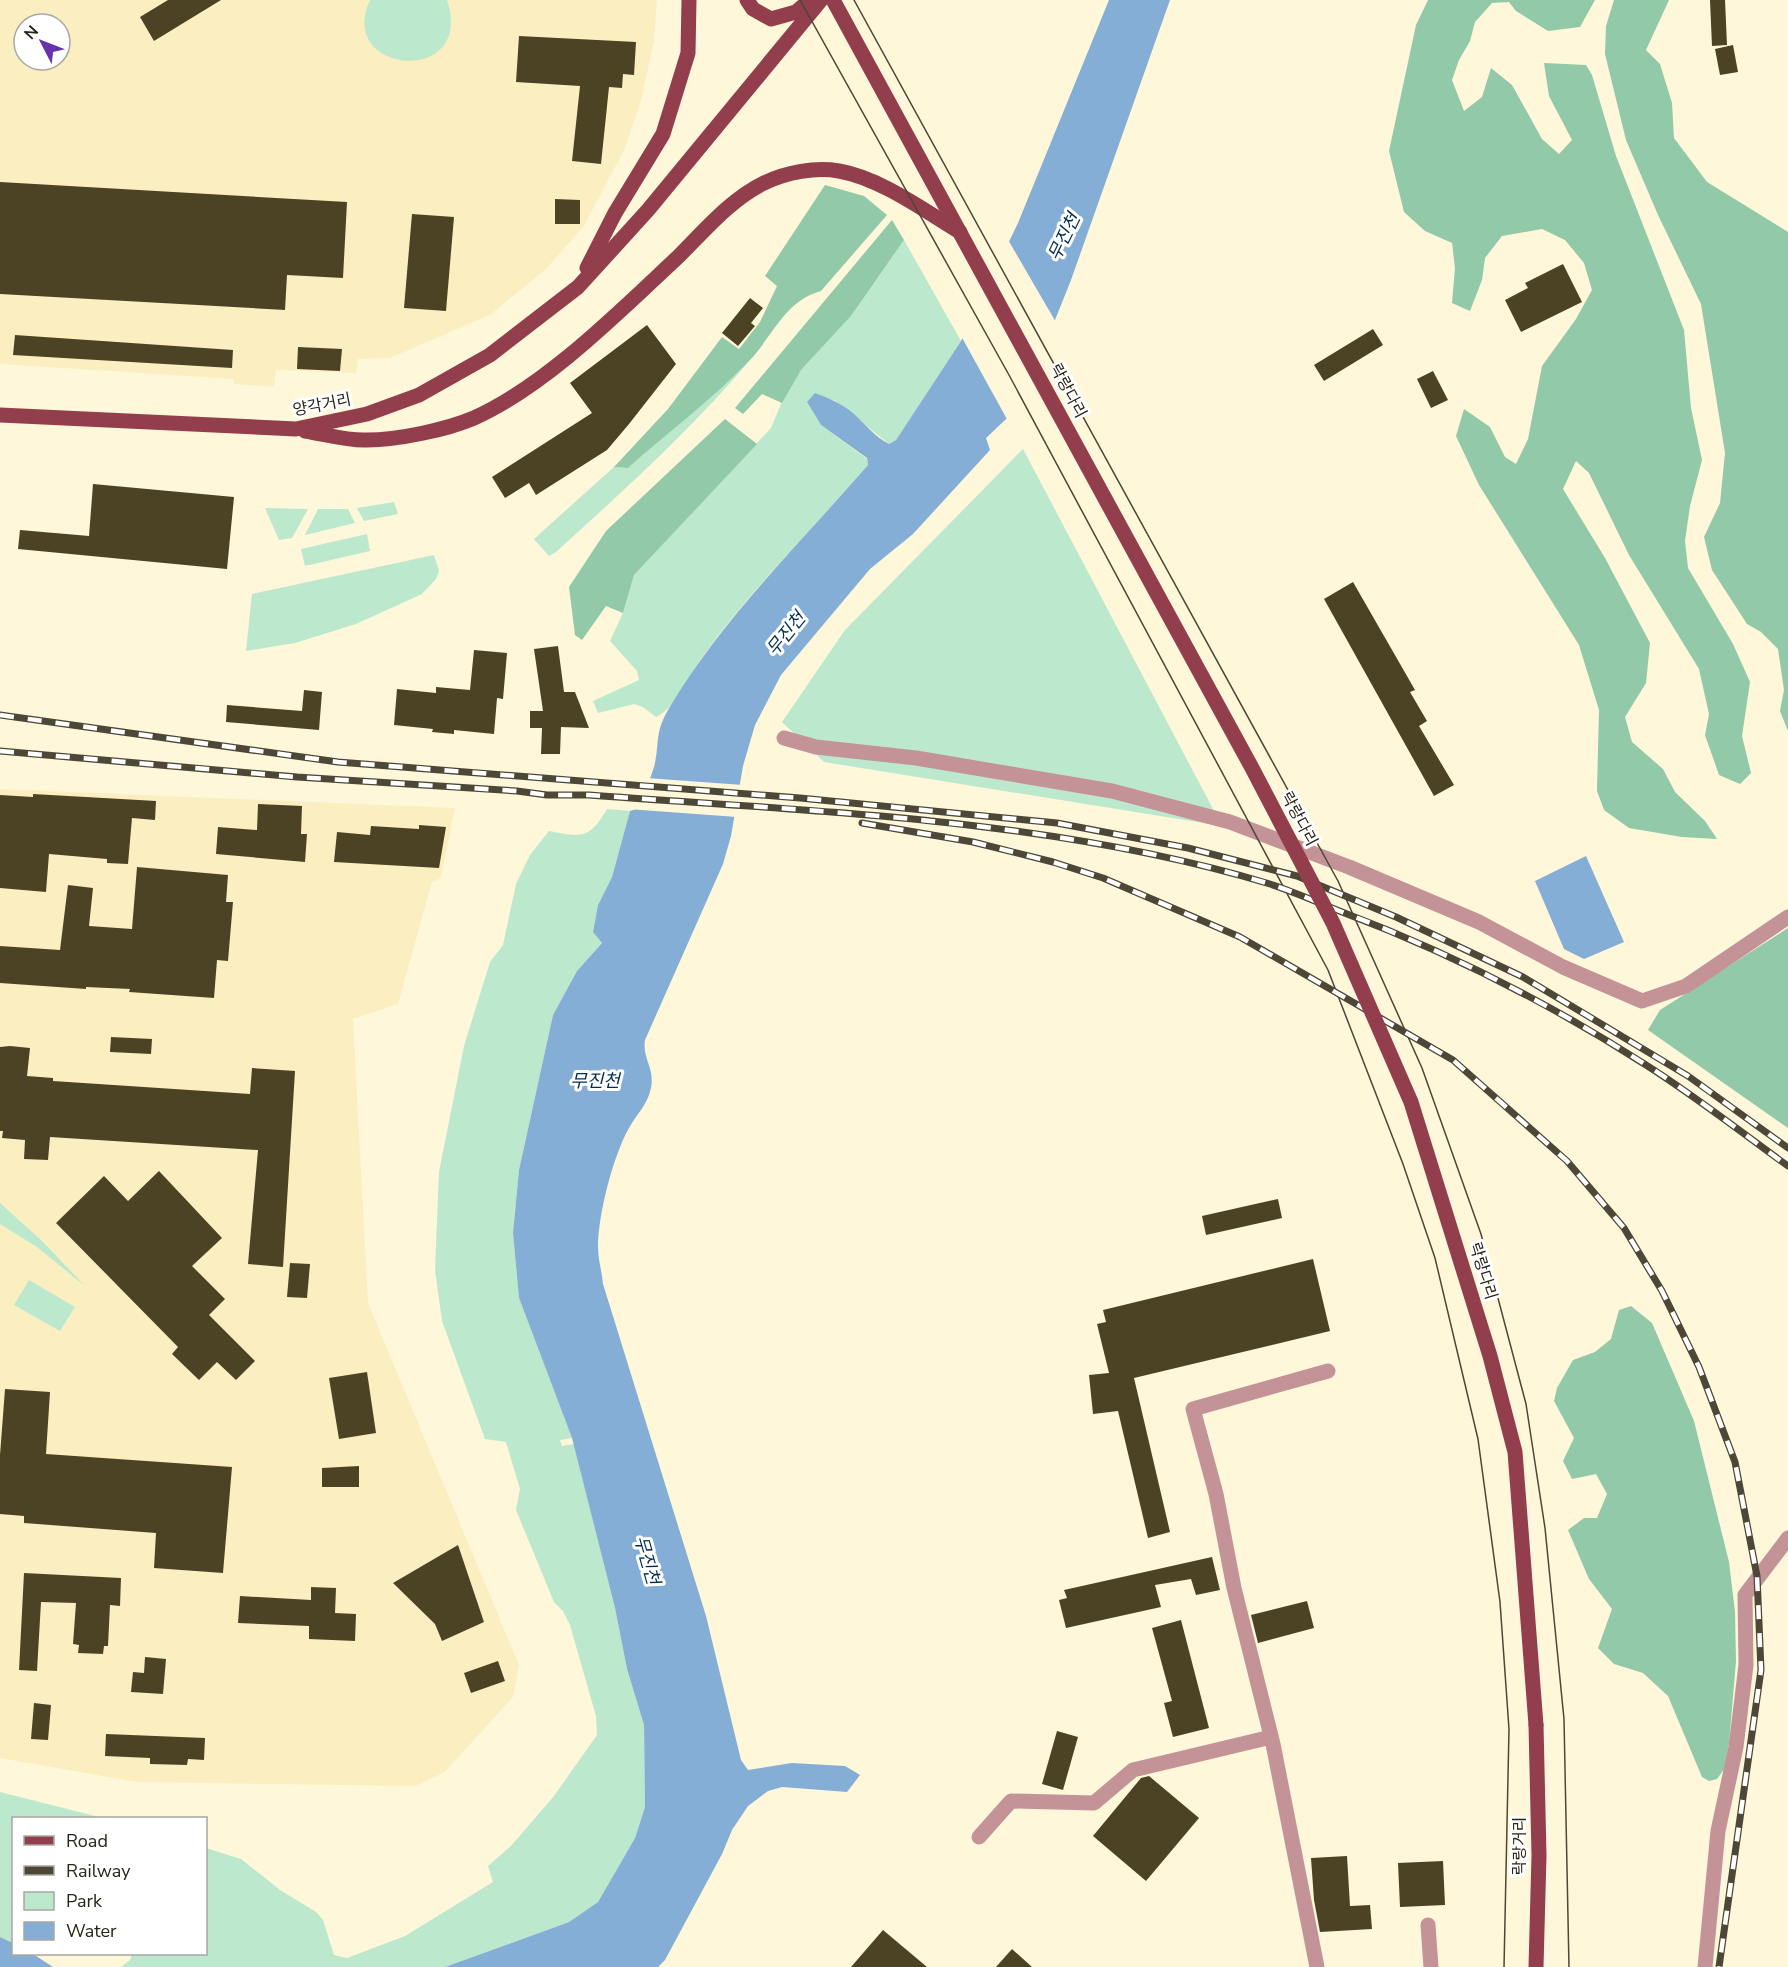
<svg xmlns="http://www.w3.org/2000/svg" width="1788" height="1967" font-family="'Nunito Sans','Noto Sans KR',sans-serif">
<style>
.built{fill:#fbefc2;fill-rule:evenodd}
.green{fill:#bce8cd}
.forest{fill:#92c9a8}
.water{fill:#85aed7}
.pier{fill:#fef7d9}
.building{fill:#4c4324}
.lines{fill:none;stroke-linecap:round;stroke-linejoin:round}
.minor{stroke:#c49398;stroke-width:15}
.major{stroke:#923e4d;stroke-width:15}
.tram{stroke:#4c4737;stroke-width:1.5}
.rail-casing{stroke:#4c4737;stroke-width:7}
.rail{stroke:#fff;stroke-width:4.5;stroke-dasharray:14;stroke-linecap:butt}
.major-bridge{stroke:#923e4d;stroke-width:15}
.labels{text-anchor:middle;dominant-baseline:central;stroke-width:6;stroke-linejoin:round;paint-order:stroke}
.street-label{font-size:16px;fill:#282416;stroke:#fff}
.water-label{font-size:18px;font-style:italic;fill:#002d52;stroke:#fff}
</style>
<rect width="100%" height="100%" fill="#fef7d9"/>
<g class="built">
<path d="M 0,0 L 657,0 L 654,41 L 641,101 L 624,150 L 584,226 L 545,270 L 490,315 L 390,358 L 358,359 L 356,373 L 276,370 L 274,387 L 234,384 L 234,379 L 0,364 ZM 24,24 L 60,24 L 60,60 L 24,60 Z"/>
<polygon points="0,789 455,808 441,878 432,882 398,1004 353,1019 368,1303 519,1665 513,1697 445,1772 416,1786 137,1782 0,1758"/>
</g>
<g class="green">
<path d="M 370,0 L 447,0 C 476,87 335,75 370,0 Z"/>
<path d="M 904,240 L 961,341 L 896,440 L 889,444 L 834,400 L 807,402 L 821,425 L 867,459 L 868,465 C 813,529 752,588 703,656 C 688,677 678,706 656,717 L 643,707 L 634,704 L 598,713 L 593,701 L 639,680 L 637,671 L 610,641 L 623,613 L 634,575 L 771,428 L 787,390 L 801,370 L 851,316 Z"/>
<path d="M 750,360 C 692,429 623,491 556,552 L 549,556 L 534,539 L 614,467 L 628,468 Z"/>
<polygon points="1023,449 1222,826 824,762 782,722 845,630"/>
<polygon points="394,502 398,514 364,521 357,508"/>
<polygon points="265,508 308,509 292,538 279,540"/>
<polygon points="318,509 348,509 355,523 305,535"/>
<polygon points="367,534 370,551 305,566 301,549"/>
<polygon points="434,555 439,571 436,579 422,594 356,624 295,643 246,651 252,594"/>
<path d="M 607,809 L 630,811 L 612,877 L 598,905 L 593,932 L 602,943 L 577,971 L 553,1015 L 519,1170 L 513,1233 L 519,1298 L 572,1438 L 560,1440 L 562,1446 L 574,1444 L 615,1608 L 627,1669 L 644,1725 L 645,1807 L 635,1838 L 598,1902 L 569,1922 L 445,1967 L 121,1967 L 130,1960 L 132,1954 L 206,1954 L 206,1848 L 241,1859 L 280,1890 L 316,1912 L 323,1920 L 334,1955 L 347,1958 L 405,1936 L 493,1882 L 488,1866 L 511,1846 L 554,1796 L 597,1735 L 596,1716 L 570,1625 L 563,1611 L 554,1602 L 516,1510 L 520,1489 L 506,1442 L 485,1439 L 442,1321 L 435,1270 L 439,1172 L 464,1046 L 490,962 L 503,945 L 516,884 L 530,855 L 549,831 C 581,837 589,840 607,809 Z"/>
<polygon points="0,1203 42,1241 85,1286 37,1247 0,1224"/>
<polygon points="29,1280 75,1307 60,1331 14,1305"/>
<polygon points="0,1792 103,1818 14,1818 13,1943 0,1937"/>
</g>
<g class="forest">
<polygon points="1428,0 1595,0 1580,27 1548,31 1516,11 1509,2 1492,3 1475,22 1470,41 1459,60 1452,80 1464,111 1482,97 1491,68 1512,85 1542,139 1559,154 1572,140 1549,96 1544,63 1586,65 1592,75 1616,156 1684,330 1691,408 1702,460 1690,506 1685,541 1688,568 1733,644 1750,682 1742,736 1751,773 1740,784 1719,775 1705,735 1709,714 1699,669 1629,555 1589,473 1576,461 1563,489 1605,558 1650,643 1646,683 1625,717 1632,742 1663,769 1675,792 1705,821 1717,839 1682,837 1629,828 1604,810 1597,791 1599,710 1579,645 1479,485 1456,436 1464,409 1490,427 1505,457 1516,464 1528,439 1542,366 1576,319 1592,290 1584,263 1565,240 1542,229 1502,236 1485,258 1482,280 1470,311 1452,303 1455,268 1452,243 1425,231 1404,212 1389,151 1416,25"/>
<polygon points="1614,0 1669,0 1646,50 1660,64 1672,103 1674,138 1707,182 1788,232 1788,731 1780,711 1784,690 1778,649 1761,632 1747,624 1712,570 1704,537 1720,503 1725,453 1701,304 1658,215 1626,140 1605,54 1606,26"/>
<path d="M 825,185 L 864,196 L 887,215 L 821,291 C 785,301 774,334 750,360 C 713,399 668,432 628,468 L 614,467 L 668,409 L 722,337 L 739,349 L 760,322 L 777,286 L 765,276 Z"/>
<polygon points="892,220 904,240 851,316 801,370 782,403 762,394 743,414 735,408"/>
<polygon points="725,419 757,444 634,575 623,613 606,606 582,640 575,635 569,587 606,531"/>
<polygon points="1788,928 1788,1128 1648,1030 1660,1010"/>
<polygon points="1631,1306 1652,1323 1694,1421 1729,1562 1735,1612 1736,1661 1729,1744 1725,1768 1717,1779 1709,1781 1702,1777 1668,1696 1643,1673 1614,1664 1598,1648 1612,1609 1589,1579 1568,1530 1584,1518 1597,1518 1607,1494 1596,1474 1572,1479 1563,1461 1574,1438 1554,1401 1557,1388 1573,1360 1595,1352 1611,1339 1619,1310"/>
</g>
<g class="water">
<path d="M 1109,0 L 1170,0 L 1071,280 L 1021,405 L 986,438 L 990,450 L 913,534 L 870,569 L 781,675 L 755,725 L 743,766 L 731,836 L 723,864 L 645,1040 C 642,1058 655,1068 651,1088 C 647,1106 637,1113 629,1128 C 613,1156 598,1215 598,1247 C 598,1259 602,1272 603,1284 L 706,1616 L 741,1760 L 748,1770 L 792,1763 L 845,1766 L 860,1775 L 847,1792 L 782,1787 L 768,1791 L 748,1806 L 732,1830 L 722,1854 L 665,1960 L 658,1967 L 445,1967 L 569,1922 L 598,1902 L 635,1838 L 645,1807 L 644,1725 L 627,1669 L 615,1608 L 572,1438 L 519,1298 L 513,1233 L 519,1170 L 553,1015 L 577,971 L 602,943 L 593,932 L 598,905 L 612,877 L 630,811 L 636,809 C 642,795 650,781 654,767 C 660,744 654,734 668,710 C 722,618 799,545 868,465 L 867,458 L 821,425 L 807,402 L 815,393 C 829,398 842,404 853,413 C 865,424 875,437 889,444 L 896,440 L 961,341 L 1018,223 Z"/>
<polygon points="1586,856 1624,942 1584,959 1564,949 1535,881"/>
<polygon points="0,1937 13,1943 14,1954 33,1954 53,1967 0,1967"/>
</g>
<g class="pier">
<polygon points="1007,238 1057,324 1023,406 1008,421 960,334"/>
<polygon points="646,778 743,785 737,817 628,809 633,807"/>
</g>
<g class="building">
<polygon points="168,0 221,0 154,41 140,17"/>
<polygon points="1710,0 1725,0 1727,45 1712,46"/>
<polygon points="519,36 636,42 634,75 623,74 622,88 609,87 601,164 572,161 580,86 516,82"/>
<polygon points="1733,45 1738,72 1720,75 1715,49"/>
<polygon points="0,182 347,202 343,278 287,275 285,310 0,294"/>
<polygon points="555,199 580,200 580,224 555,224"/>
<polygon points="412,214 454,217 446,311 404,308"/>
<polygon points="1563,264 1582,302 1521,332 1505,300 1528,288 1525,283"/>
<polygon points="750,298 763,308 751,323 755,326 738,346 722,333"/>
<polygon points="647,325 676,364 629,424 607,450 536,495 529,483 505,498 492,477 592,413 570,383"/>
<polygon points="1373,329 1383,345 1324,381 1314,365"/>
<polygon points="15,335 233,350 232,368 13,355"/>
<polygon points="298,347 342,349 340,371 297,369"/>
<polygon points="1433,371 1448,400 1431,408 1417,379"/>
<polygon points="93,484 234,497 227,569 18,549 20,530 89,536"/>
<polygon points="1353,582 1415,690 1410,692 1427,721 1419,726 1454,785 1434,796 1324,599"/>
<polygon points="558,646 564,692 575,692 589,728 561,727 560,754 541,754 542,728 530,728 530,711 543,711 534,649"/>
<polygon points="474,650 507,653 503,699 497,698 494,734 454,730 454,734 432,732 433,729 394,725 397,689 436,693 436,687 470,690"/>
<polygon points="304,690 322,692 319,730 226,722 227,705 302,711"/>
<polygon points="33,794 156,801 155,820 132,818 128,864 107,863 107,859 49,854 46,892 0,888 0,795 33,797"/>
<polygon points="258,804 302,806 301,834 307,834 305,862 216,854 218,827 257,830"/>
<polygon points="419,825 446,827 439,868 334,862 337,832 370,835 371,826 419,829"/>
<polygon points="137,867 228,875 226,902 233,902 228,961 217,960 214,998 129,992 130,989 86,987 86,989 0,983 0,946 60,950 68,885 93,888 89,926 132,929"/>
<polygon points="111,1037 152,1039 151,1054 110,1052"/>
<polygon points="10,1046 30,1048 27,1076 53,1078 53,1081 250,1094 252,1068 295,1071 283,1267 248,1264 258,1150 50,1137 48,1160 24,1159 25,1140 2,1138 3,1131 0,1131 0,1047"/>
<polygon points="159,1171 222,1238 192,1266 225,1299 209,1315 255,1361 236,1380 217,1362 199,1380 172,1354 178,1347 56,1223 104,1176 128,1201"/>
<polygon points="1278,1199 1282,1218 1206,1235 1202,1216"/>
<polygon points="1313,1259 1330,1331 1134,1378 1170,1532 1148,1538 1118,1411 1093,1414 1089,1375 1109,1373 1097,1324 1106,1322 1103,1310"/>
<polygon points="290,1263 310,1264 307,1298 287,1297"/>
<polygon points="367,1372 376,1433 339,1439 329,1378"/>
<polygon points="5,1389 50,1392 46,1454 232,1467 223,1573 154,1568 156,1533 24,1523 24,1516 0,1514 0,1455"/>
<polygon points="359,1466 359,1487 322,1487 322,1468"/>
<polygon points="458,1545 484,1622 442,1641 435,1624 393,1583"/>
<polygon points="1212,1557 1220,1590 1196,1595 1191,1579 1155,1585 1161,1607 1066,1628 1059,1600 1067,1598 1064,1590"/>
<polygon points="24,1573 121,1578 120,1606 110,1605 108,1646 104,1646 103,1654 78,1653 79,1645 73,1644 76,1603 41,1602 37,1671 19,1670"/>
<polygon points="311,1587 336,1588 335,1613 356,1614 355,1641 309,1639 309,1626 238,1623 240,1596 311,1600"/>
<polygon points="1307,1601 1314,1628 1258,1643 1251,1615"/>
<polygon points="1181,1620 1209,1728 1173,1737 1164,1703 1172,1701 1152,1628"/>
<polygon points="145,1657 166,1659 163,1694 131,1692 133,1672 144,1673"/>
<polygon points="498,1661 505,1681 471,1693 464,1673"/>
<polygon points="34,1703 51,1705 48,1740 31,1739"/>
<polygon points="1057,1731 1078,1737 1063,1790 1042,1784"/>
<polygon points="106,1734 205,1738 204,1760 188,1759 187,1765 150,1764 150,1758 105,1756"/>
<polygon points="1149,1776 1199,1818 1146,1881 1093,1836 1141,1778"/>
<polygon points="1347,1856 1350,1906 1370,1905 1372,1929 1320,1932 1314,1900 1311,1858"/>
<polygon points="1443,1861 1445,1905 1400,1907 1398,1863"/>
<polygon points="883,1930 927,1967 851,1967"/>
<polygon points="1012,1949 1032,1967 996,1967"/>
</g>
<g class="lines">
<g class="minor">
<polyline points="784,738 816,747 916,758 1112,791 1230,822 1349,867 1479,922 1563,967 1642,1001 1686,986 1788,917"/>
<polyline points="979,1837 1011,1801 1094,1803 1133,1770 1271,1737"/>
<polyline points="1428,1925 1431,1967"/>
<polyline points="1317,1967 1273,1744 1234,1588 1216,1494 1193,1409 1328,1371"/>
<polyline points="1705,1967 1718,1831 1736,1747 1746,1665 1745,1595 1788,1538"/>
</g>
<g class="major">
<polyline points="747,0 753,9 771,19 796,12 810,0"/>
<polyline points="587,268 615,213 663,134 688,53 689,0"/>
<polyline points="0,415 296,429 367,414 419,395 490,355 578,287 648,210 821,0"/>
<path d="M 305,431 C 325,434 347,441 367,440 C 397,440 446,430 474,418 C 546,386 621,310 679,256 C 705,230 731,199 764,183 C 787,172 815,167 839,171 C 880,178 925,211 960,232"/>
<polyline points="1536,1725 1539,1855 1536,1967"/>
</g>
<g class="tram">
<polyline points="800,0 1009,375 1328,970 1403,1164 1435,1258 1478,1439 1500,1602 1509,1729 1504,1967"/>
<polyline points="854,0 1338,881 1422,1068 1481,1234 1526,1404 1545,1528 1564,1719 1569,1967"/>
</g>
<g class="rail-casing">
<g id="rail">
<polyline points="0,715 338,762 800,798 1057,823 1188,848 1297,876 1396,917 1523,977 1688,1076 1788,1148"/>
<path d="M 0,751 L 297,777 L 517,791 L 547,795 L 589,795 C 817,812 1050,818 1270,884 C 1295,892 1319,903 1342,912 C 1448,952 1551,1004 1646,1065 C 1695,1096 1741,1132 1788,1166"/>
<polyline points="862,823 973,842 1053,862 1103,878 1240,937 1453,1060 1567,1161 1624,1228 1662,1291 1699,1367 1735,1462 1757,1576 1761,1670 1719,1967"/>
</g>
</g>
<use href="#rail" class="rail"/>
<polyline class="major-bridge" points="833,0 1252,768 1333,923 1411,1102 1490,1356 1515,1452 1536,1725"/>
</g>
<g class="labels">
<g class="street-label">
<text transform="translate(1068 391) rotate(62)">락랑다리</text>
<text transform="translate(322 405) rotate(-11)">양각거리</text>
<text transform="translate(1299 819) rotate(62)">락랑다리</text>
<text transform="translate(1483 1271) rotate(73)">락랑다리</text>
<text transform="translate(1520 1846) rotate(-90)">락랑거리</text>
</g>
<g class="water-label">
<text transform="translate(1064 237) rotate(-64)">무진천</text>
<text transform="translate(786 634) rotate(-51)">무진천</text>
<text x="595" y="1081">무진천</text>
<text transform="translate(647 1560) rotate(74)">무진천</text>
</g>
</g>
<rect x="12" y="1817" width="195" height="138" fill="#ffffff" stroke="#a9a7a2" stroke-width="1.5"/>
<rect x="24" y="1836" width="30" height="9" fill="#923e4d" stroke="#a9a7a2" stroke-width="1.5"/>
<text x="66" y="1847" font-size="18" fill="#282416">Road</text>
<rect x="24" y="1866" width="30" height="9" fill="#4c4737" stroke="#a9a7a2" stroke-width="1.5"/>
<text x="66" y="1877" font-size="18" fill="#282416">Railway</text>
<rect x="24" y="1892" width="30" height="18" fill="#bce8cd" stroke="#a9a7a2" stroke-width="1.5"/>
<text x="66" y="1907" font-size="18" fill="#282416">Park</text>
<rect x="24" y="1922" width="30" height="18" fill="#85aed7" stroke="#a9a7a2" stroke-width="1.5"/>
<text x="66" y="1937" font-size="18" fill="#282416">Water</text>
<g transform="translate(42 42) rotate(312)"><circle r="28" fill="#ffffff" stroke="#a9a7a2" stroke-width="1.5"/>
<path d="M0-4.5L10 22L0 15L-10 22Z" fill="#6533aa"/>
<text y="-9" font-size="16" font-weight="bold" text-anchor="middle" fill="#282416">N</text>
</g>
</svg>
